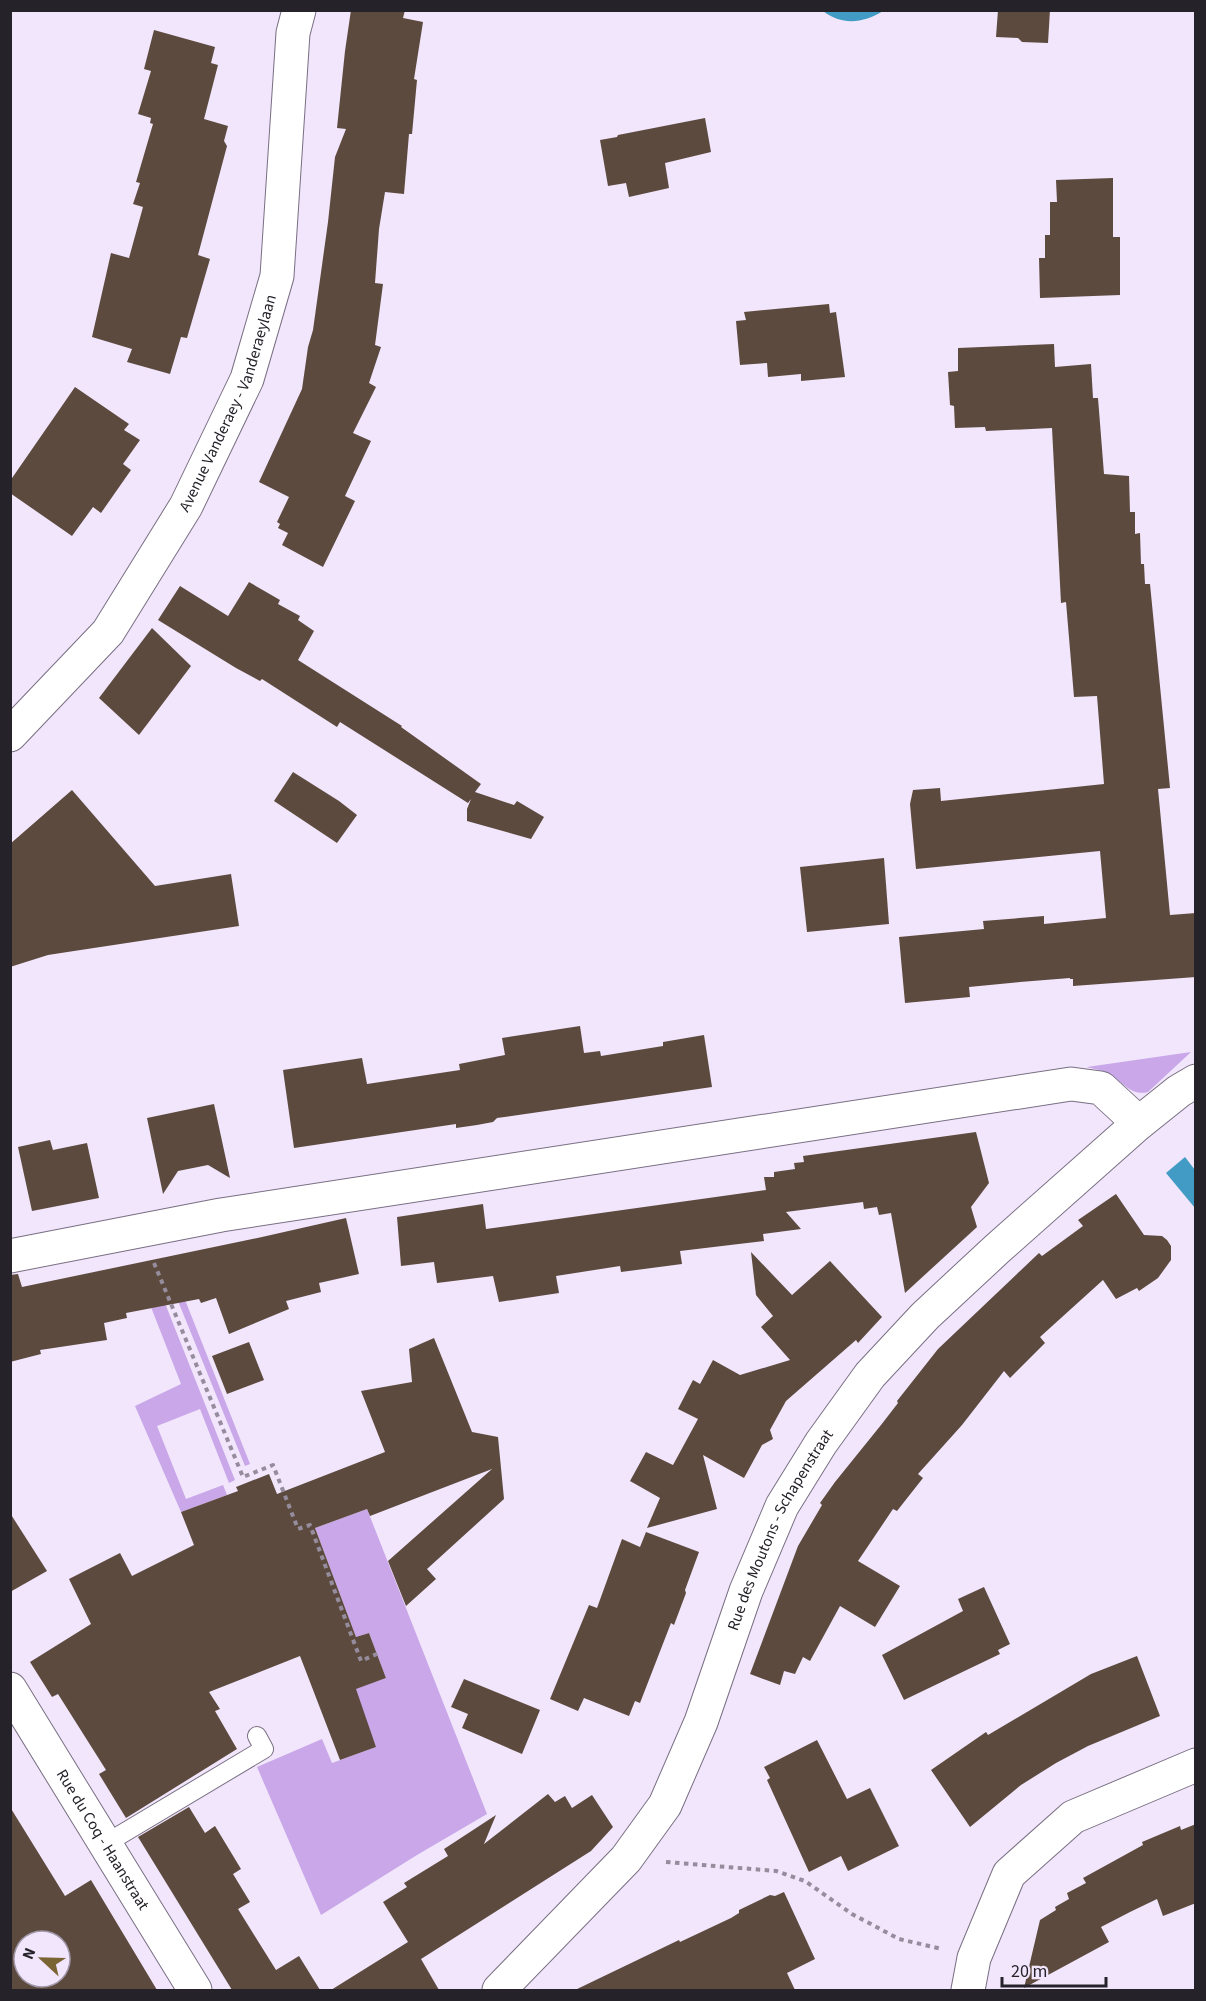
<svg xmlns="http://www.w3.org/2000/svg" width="1206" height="2001" font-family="'Source Sans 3',sans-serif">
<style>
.green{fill:#c9a7e8}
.water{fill:#419bc4}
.building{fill:#5d4a3e;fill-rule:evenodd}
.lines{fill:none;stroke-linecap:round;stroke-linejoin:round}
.service-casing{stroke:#796f82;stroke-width:20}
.minor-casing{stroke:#796f82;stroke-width:35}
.path{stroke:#958d9d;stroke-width:4;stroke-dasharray:4.5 4.5;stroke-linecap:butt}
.service{stroke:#fff;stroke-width:18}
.minor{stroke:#fff;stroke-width:33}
.labels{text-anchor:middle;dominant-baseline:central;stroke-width:6;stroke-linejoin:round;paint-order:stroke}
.street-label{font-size:16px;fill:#26222a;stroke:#f1e6fc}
</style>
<rect width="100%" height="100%" fill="#f1e6fc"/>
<g class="green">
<path d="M 1191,1052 L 1148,1092 C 1130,1097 1121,1079 1106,1072 C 1101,1070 1093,1069 1087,1067 Z"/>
<polygon points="174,1272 250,1464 245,1466 167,1274"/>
<polygon points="155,1278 235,1480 229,1483 200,1409 157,1426 186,1499 223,1485 227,1495 181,1512 135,1406 181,1384 142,1284"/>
<polygon points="367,1509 487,1814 417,1855 321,1915 257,1767 322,1739 332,1763 376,1747 352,1690 386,1678 369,1633 356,1637 315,1528"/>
</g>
<g class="water">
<path d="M 823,11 L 883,10 L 883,11 C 864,23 842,26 823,11 Z"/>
<polygon points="1185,1157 1195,1170 1195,1208 1166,1173"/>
</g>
<g class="building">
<polygon points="351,10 405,10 403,18 423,22 414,79 417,80 412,134 409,134 404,194 385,192 379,229 375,283 383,284 375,345 381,347 369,383 376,387 353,433 371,441 345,496 355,501 323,567 282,545 288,533 278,528 280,524 277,522 289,497 259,482 302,389 308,347 313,330 328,222 335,157 346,129 337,128 345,51"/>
<polygon points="998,10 1050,10 1048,43 1022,42 1018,38 996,37"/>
<polygon points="154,30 215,47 211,63 218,65 204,119 228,126 224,141 227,146 198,255 210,259 187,338 181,337 170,374 127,362 132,349 92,337 111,253 129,258 143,207 133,204 140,183 136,182 153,124 150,123 151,118 138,114 151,71 144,69"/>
<polygon points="705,118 711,152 665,163 669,188 629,197 626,183 608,186 600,140 617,137 618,135"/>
<polygon points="1113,178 1113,237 1120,237 1120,295 1040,298 1039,258 1045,258 1045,235 1050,235 1050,202 1057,202 1056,180"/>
<polygon points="829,304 830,313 836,312 845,377 801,381 801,374 768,377 767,363 740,365 736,321 746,320 744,312"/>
<polygon points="1054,344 1055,367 1091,364 1093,398 1098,398 1104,474 1129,476 1130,512 1135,512 1135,534 1140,533 1141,564 1144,564 1145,584 1150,584 1170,788 1158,789 1170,915 1196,913 1196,977 1073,986 1073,979 1070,979 1070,978 1020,982 969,987 970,997 905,1003 899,937 984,929 983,921 1044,916 1044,924 1106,918 1100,851 916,869 910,804 913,790 940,788 941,801 1104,784 1097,696 1074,697 1066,602 1061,603 1052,428 986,431 985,427 955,428 954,406 950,405 948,372 958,371 958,348"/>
<polygon points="75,387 129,424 124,430 140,440 123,464 131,470 101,513 93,507 72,536 10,493 10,481"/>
<polygon points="249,582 280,600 278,604 300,616 298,620 314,631 298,660 402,726 401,727 481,784 475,792 514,805 517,801 544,817 531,839 467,821 467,809 471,799 468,803 340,722 337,727 262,679 260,681 236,668 158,620 180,586 228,616"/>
<polygon points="152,628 191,666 139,735 99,698"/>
<polygon points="293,772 339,801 357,815 337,843 274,801"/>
<polygon points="72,790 155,886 231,874 239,926 74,951 48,955 10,967 10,844"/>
<polygon points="884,858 889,924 807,932 800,867"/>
<polygon points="580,1026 584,1053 600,1051 601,1056 663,1046 663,1042 704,1035 712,1087 497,1118 493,1122 477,1125 456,1128 456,1124 294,1148 283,1070 362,1058 367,1084 460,1070 459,1064 505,1055 502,1038"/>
<polygon points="214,1104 230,1178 208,1165 178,1171 163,1194 147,1118"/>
<polygon points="976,1132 989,1183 971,1207 977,1227 905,1293 891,1213 879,1215 877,1207 864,1209 863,1202 786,1212 801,1229 763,1234 764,1241 680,1251 682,1264 621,1272 620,1266 556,1276 559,1293 499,1302 493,1276 437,1283 434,1262 401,1266 397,1217 483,1204 486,1229 766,1190 764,1177 774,1177 774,1172 795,1169 794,1163 804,1162 803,1156"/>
<polygon points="50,1140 53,1150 87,1143 99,1198 32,1211 18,1147"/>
<polygon points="1116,1194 1144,1235 1162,1236 1167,1240 1171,1246 1171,1260 1158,1278 1139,1291 1137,1288 1116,1299 1103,1280 1040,1337 1045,1343 1010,1378 1004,1371 962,1425 918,1474 923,1478 897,1511 893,1509 858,1561 900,1586 875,1627 840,1606 810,1661 803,1657 795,1674 784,1671 780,1685 750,1674 798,1546 822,1505 820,1503 835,1482 881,1425 898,1403 897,1401 938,1349 1039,1253 1042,1256 1083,1226 1078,1220"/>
<polygon points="346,1218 359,1274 319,1283 321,1292 286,1301 289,1309 229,1334 216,1298 201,1303 199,1299 126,1313 127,1318 104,1323 107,1340 40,1350 41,1354 10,1362 10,1275 18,1274 22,1287 262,1237"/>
<polygon points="751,1252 792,1295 830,1261 882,1317 858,1343 856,1340 786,1401 770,1430 773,1439 762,1445 744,1478 703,1455 717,1509 647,1528 660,1498 630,1481 646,1452 673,1465 698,1419 678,1409 693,1380 700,1384 713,1360 740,1375 790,1360 761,1327 773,1316 756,1295"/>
<polygon points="434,1338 472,1432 498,1437 504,1499 427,1569 436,1579 406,1606 388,1561 492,1469 370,1516 367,1509 315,1528 356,1637 369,1633 386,1678 356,1689 376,1747 340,1760 300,1656 209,1692 220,1709 215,1711 237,1749 126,1818 99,1774 106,1770 58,1694 52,1697 30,1662 91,1624 69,1579 120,1553 132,1576 194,1545 181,1512 238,1491 236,1487 269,1474 277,1494 385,1452 361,1391 412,1382 409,1349"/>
<polygon points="249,1342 264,1380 227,1394 212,1356"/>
<polygon points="10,1513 47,1571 10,1592"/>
<polygon points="646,1532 699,1552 685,1590 686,1593 674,1625 671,1623 640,1703 635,1701 629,1716 584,1698 578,1711 550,1699 589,1605 597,1608 622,1539 640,1547"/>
<polygon points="984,1587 1010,1644 998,1650 1000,1654 904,1700 882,1655 963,1611 958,1599"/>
<polygon points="1137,1656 1160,1716 1088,1746 1056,1763 1021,1785 970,1827 931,1770 986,1732 988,1735 1091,1674"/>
<polygon points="464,1679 540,1710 522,1754 462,1728 468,1714 451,1707"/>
<polygon points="817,1740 847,1799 870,1788 899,1846 848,1871 841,1856 809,1872 767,1780 770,1778 764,1767"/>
<polygon points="548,1794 555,1802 565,1796 572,1808 592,1795 613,1827 591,1851 421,1959 439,1990 331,1990 408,1942 383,1902 407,1887 404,1883 448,1856 444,1849 496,1815 484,1844"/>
<path d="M 10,1807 L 65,1896 L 91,1880 L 157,1990 L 10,1990 ZM 24,1941 L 60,1941 L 60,1977 L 24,1977 Z"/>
<polygon points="189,1807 205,1833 215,1826 241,1869 233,1874 250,1902 238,1909 276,1970 299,1956 320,1990 232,1990 138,1837"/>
<polygon points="1196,1824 1196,1903 1163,1916 1157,1899 1130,1912 1101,1927 1109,1942 1024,1988 1040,1920 1056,1910 1055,1907 1069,1899 1067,1893 1086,1883 1083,1878 1143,1845 1142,1842 1180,1826 1181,1830"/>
<polygon points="784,1892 815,1959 787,1973 795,1990 575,1990 679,1940 680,1942 731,1918 739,1913 739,1910 770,1895 775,1896"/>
</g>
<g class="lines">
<g class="service-casing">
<polyline id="service" points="105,1844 264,1749 257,1736"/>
</g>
<g class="minor-casing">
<g id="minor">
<path id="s1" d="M 10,735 L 108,632 L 186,506 L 247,379 L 277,276 L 293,33 L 299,10"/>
<polyline points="10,1256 221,1215 1071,1084 1101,1088 1139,1123"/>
<path id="s2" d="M 10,1689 L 195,1990"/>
<path id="s3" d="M 499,1990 L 626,1859 L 665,1805 L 701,1722 L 746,1591 L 782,1506 L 821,1443 L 870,1375 L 925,1316 L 997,1249 L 1139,1123 L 1179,1091 L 1196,1081"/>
<polyline points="968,1990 974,1958 1009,1874 1073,1817 1196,1765"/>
</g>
</g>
<g class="path">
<polyline points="154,1263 243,1477 273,1465 298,1529 310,1525 361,1661 379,1653"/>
<polyline points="666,1862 776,1871 805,1881 852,1914 899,1939 942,1949"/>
</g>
<use href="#service" class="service"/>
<use href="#minor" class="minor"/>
</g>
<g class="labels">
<g class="street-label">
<text stroke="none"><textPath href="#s1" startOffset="402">Avenue Vanderaey - Vanderaeylaan</textPath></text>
<text stroke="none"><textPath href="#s3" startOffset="548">Rue des Moutons - Schapenstraat</textPath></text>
<text stroke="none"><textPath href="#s2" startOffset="177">Rue du Coq - Haanstraat</textPath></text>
</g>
</g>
<rect width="1206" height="2001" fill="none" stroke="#26222a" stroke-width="24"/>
<g transform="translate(42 1959) rotate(292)"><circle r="28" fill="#f1e6fc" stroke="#a098a8" stroke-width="1.5"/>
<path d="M0-4.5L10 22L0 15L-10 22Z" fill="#7b6434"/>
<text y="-9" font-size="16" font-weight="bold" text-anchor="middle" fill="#26222a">N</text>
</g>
<path d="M1002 1977v9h104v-9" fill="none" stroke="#26222a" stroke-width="3"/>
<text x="1011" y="1977" font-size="18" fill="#26222a" stroke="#f1e6fc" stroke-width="4.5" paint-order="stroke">20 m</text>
</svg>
